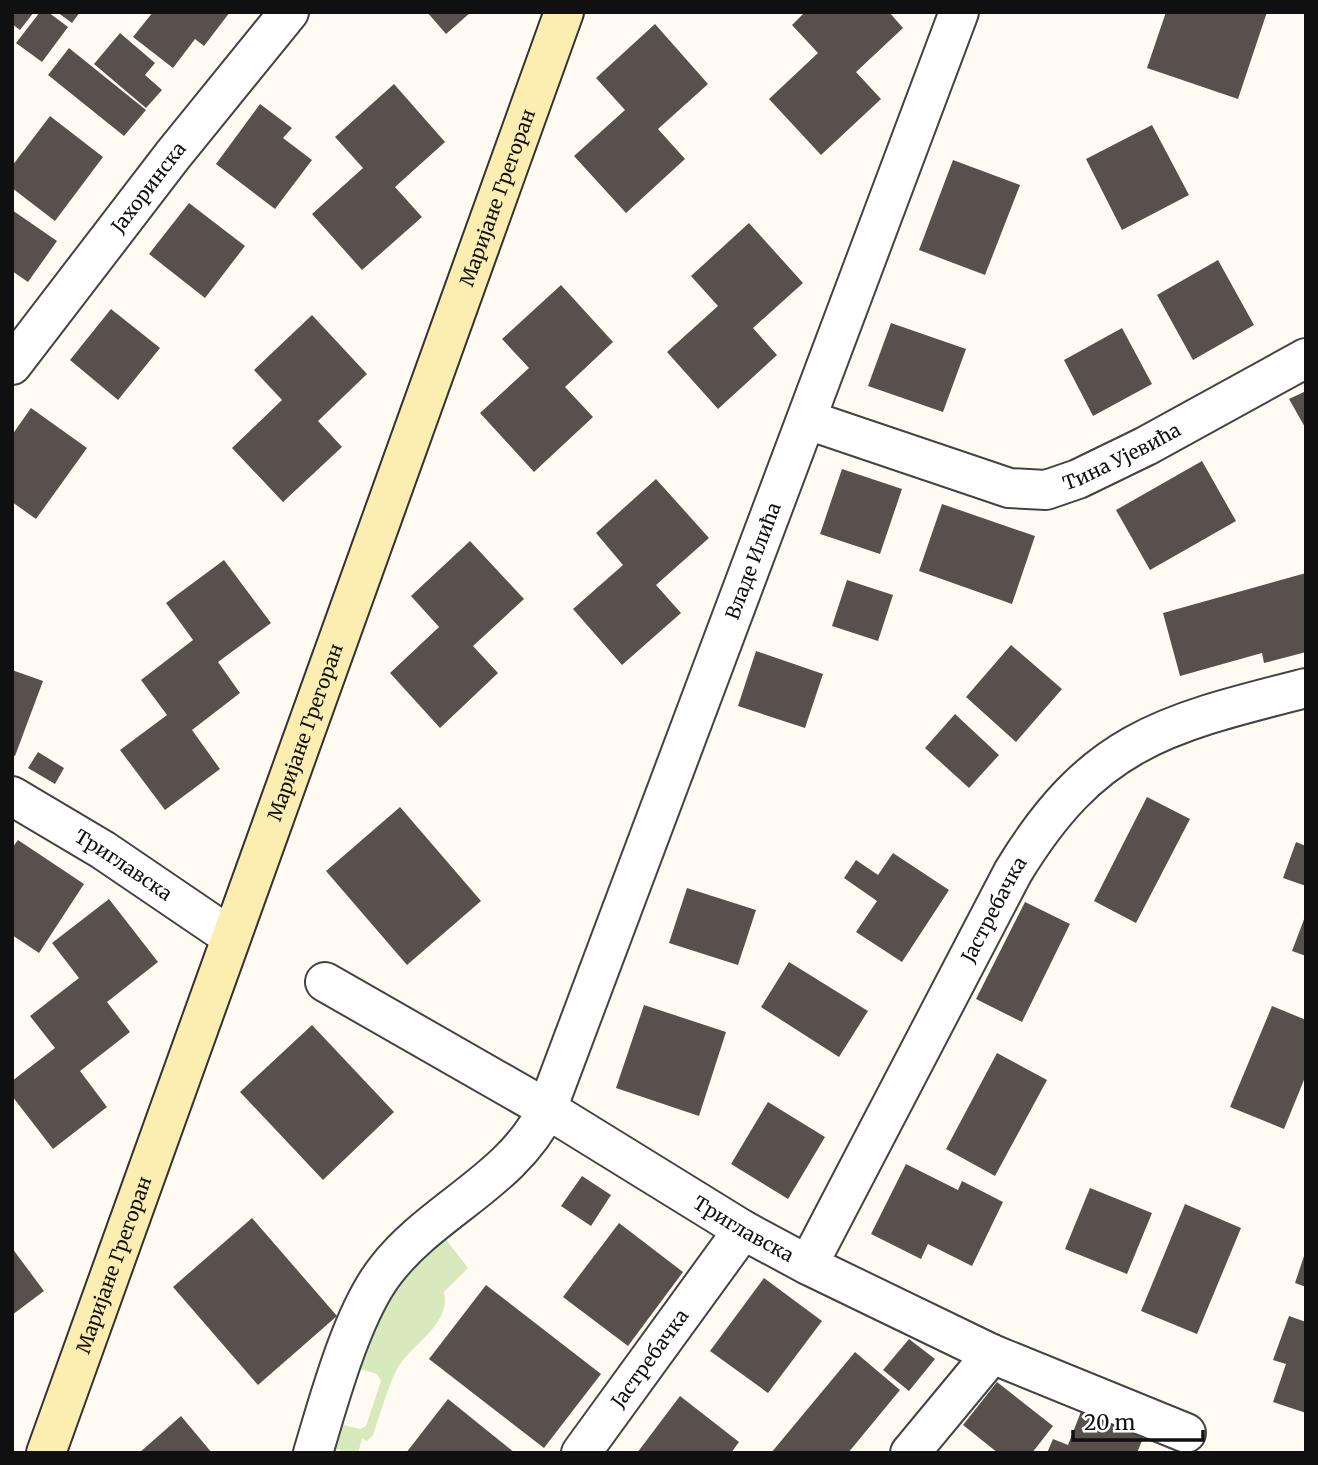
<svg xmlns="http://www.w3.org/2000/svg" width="1318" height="1465" font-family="Merriweather,serif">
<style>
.green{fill:#d7e9bd}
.building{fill:#58504c}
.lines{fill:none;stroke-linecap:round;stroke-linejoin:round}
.street-casing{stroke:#434343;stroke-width:42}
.secondary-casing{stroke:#323232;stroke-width:42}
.street{stroke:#fff;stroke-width:38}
.secondary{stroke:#fcedb0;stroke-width:38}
.labels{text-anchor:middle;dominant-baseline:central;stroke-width:7;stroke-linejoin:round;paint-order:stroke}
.street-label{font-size:19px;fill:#101010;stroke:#fff}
</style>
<rect width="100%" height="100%" fill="#fffbf3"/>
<path class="green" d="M 441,1233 L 468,1268 L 444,1292 C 452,1326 408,1345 395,1373 C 386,1393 380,1414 373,1435 L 367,1441 L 362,1439 L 358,1453 L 332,1449 L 340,1424 L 360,1429 L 366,1426 L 381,1381 L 377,1374 L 357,1368 L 371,1323 L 412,1258 Z"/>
<g class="building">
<polygon points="12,12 34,12 20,30 12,24"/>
<polygon points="40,12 48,12 68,27 42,62 16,43"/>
<polygon points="57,12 80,12 72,23"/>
<polygon points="153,12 230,12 204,46 195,39 173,68 133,37"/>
<polygon points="427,12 471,12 446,34"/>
<polygon points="805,12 889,12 903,28 856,72 881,99 821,155 769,99 818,53 792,25"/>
<polygon points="1166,12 1267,12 1238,99 1147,68"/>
<polygon points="655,24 708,84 658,129 685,159 626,213 574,156 625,110 596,78"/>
<polygon points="120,33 155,63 145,75 162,90 146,108 94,64"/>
<polygon points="69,48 146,110 124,136 48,75"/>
<polygon points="394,84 445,142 395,187 422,217 362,270 312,214 363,168 335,137"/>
<polygon points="260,104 292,128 283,138 312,160 275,209 216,164"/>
<polygon points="50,116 103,157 55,221 12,188 12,166"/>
<polygon points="1152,125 1189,195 1122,230 1086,159"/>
<polygon points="953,160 1020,185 985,275 919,250"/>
<polygon points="189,203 245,246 205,298 149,254"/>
<polygon points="12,210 57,241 28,282 12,271"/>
<polygon points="749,223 803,283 753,328 777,355 718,409 667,352 718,306 691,276"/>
<polygon points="1218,260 1254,325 1193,360 1157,295"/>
<polygon points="561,285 613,342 565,387 593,417 534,472 480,413 529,368 502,339"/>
<polygon points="111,309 160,348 118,400 70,360"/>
<polygon points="312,315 367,374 318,421 342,447 283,502 232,448 282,400 254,370"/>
<polygon points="891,323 966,349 943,412 868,386"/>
<polygon points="1122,328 1152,384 1093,416 1064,360"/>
<polygon points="1306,391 1306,429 1289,399"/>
<polygon points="31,408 87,448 36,519 12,502 12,435"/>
<polygon points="1202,461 1236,521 1150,570 1116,510"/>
<polygon points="842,469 902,489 880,554 820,534"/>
<polygon points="656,479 709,538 656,585 681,613 622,665 573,609 623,565 596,533"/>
<polygon points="942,504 1035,536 1012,604 919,571"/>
<polygon points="470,541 524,599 473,646 498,673 440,728 390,673 439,627 411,596"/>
<polygon points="224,560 271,623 218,662 240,693 192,730 220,769 165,810 120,750 167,715 141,680 193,640 166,603"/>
<polygon points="1306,573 1306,652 1264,663 1262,653 1180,676 1163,613"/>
<polygon points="847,580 893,595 878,641 832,626"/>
<polygon points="1011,645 1062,689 1016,742 966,697"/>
<polygon points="756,651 823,674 805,728 738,706"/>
<polygon points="12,670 43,681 15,756 12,755"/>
<polygon points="955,714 999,755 969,788 925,748"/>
<polygon points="38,752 64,768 55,784 28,768"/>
<polygon points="1147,797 1190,819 1136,923 1094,901"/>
<polygon points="400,807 481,901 407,965 326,871"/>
<polygon points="18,840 84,884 39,953 12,935 12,848"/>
<polygon points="1296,842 1306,846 1306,886 1283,878"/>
<polygon points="893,853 949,890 902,962 856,932 877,901 844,878 856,860 878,875"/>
<polygon points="687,888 756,910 738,965 669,943"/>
<polygon points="109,899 158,962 107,1002 130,1032 80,1071 107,1107 53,1149 12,1096 12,1081 55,1048 30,1016 79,978 52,943"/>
<polygon points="1025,902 1070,924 1022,1022 976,999"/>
<polygon points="1306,914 1306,956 1292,951"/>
<polygon points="789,962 868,1011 839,1057 761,1007"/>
<polygon points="644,1005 726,1032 699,1116 616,1088"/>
<polygon points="1272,1006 1306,1020 1306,1075 1284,1129 1230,1107"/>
<polygon points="312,1025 394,1112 323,1180 240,1092"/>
<polygon points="997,1053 1047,1080 995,1176 946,1149"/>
<polygon points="768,1102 825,1137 788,1199 731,1164"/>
<polygon points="906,1164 958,1190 962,1181 1003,1202 972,1266 928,1244 921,1259 871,1234"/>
<polygon points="582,1176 611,1195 591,1226 561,1206"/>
<polygon points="1090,1188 1152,1213 1127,1274 1065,1249"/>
<polygon points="1185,1204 1241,1228 1197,1334 1141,1311"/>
<polygon points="252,1218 337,1316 258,1385 173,1287"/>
<polygon points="619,1223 683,1272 628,1346 563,1297"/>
<polygon points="12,1248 44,1291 12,1315"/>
<polygon points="1305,1253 1306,1253 1306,1287 1295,1283"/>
<polygon points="764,1278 822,1321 768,1393 710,1351"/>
<polygon points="486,1285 601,1374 544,1448 429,1359"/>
<polygon points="1289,1316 1306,1322 1306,1413 1273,1402 1286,1364 1273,1360"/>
<polygon points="909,1339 935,1359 909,1391 883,1370"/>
<polygon points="855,1352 900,1390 848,1453 771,1453"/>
<polygon points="997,1382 1053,1426 1032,1453 998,1453 963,1425"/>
<polygon points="680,1396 739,1442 731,1453 637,1453"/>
<polygon points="448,1399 515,1453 406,1453"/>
<polygon points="1082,1409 1145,1433 1137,1453 1047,1453 1053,1439 1068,1445"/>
<polygon points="181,1416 212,1453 139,1453"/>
</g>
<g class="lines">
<g class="street-casing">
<g id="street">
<path id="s1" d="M 12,365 L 173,155 L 289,12"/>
<path id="s2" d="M 808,420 L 1009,488 L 1046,490 L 1078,479 L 1146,446 L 1306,358"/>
<path id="s3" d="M 12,796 L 103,850 L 231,937"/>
<path id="s4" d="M 325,982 L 547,1109 L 743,1230 L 808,1265 L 992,1354 L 1186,1433"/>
<path id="s5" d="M 808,1265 L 1013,872 C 1093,740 1164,724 1306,688"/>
<path id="s6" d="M 313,1453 C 329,1400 352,1313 386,1270 C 432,1210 514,1180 547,1109 L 959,12"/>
<path id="s7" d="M 581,1453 L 743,1230"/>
<polyline points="910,1453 992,1354"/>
</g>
</g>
<g class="secondary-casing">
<g id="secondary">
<path id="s8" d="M 46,1453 L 564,12"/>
</g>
</g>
<use href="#street" class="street"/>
<use href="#secondary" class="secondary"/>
</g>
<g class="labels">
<g class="street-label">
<text stroke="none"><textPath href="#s1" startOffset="224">Јахоринска</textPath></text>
<text stroke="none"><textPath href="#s8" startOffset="1334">Маријане Грегоран</textPath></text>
<text stroke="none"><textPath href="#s2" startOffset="332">Тина Ујевића</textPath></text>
<text stroke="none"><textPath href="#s6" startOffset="1013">Владе Илића</textPath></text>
<text stroke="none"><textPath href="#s8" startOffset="766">Маријане Грегоран</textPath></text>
<text stroke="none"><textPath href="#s3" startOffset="131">Триглавска</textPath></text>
<text stroke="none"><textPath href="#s5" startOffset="401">Јастребачка</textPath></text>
<text stroke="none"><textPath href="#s4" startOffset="486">Триглавска</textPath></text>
<text stroke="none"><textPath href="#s8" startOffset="200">Маријане Грегоран</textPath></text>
<text stroke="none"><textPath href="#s7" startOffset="117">Јастребачка</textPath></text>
</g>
</g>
<rect width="1318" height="1465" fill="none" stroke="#101010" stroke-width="28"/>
<path d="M1073 1430v10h130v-10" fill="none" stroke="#101010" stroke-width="3.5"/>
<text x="1084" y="1430" font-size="21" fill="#101010" stroke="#ffffff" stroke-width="5" paint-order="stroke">20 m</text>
</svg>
